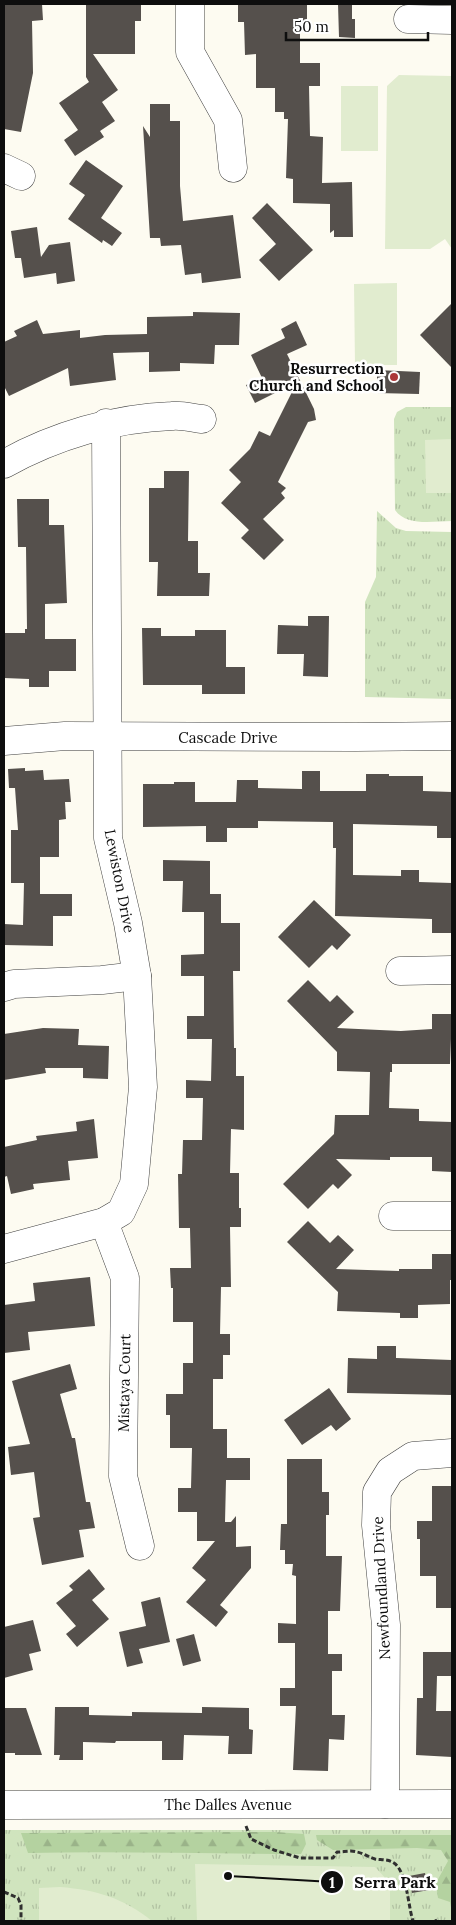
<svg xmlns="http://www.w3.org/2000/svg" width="456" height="1925" font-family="Lora,serif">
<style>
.grass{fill:url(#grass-tufts)}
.forest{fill:url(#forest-firs)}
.pitch{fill:#e1eccf}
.building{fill:#55504c}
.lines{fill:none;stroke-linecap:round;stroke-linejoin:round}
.minor-casing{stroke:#414141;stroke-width:29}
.path{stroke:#303030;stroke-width:3;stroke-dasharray:5 2.5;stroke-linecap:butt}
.minor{stroke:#fff;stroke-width:28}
.poi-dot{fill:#ac3839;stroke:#fff;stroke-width:2}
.labels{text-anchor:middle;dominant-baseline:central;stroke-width:5;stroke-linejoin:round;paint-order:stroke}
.poi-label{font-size:15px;font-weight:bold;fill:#0e0e0e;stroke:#fff;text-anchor:end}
.street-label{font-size:15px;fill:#0e0e0e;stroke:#fff}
.leader{fill:none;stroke:#0e0e0e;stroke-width:2}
.callout-dot{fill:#0e0e0e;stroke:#fff;stroke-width:2}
.mark-label{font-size:15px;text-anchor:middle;font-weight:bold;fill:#fff}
.callout-label{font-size:16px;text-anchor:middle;font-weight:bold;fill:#0e0e0e;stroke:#fff;stroke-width:5;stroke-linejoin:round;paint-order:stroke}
</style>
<defs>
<pattern id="grass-tufts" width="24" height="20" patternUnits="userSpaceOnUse" patternTransform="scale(1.25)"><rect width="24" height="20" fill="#d0e4be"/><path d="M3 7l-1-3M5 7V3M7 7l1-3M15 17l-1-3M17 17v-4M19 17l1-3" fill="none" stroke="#b1c2a2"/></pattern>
<pattern id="forest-firs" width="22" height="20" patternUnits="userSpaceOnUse" patternTransform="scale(1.25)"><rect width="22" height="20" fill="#b4d2a0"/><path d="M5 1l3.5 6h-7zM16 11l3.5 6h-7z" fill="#9ab389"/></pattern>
</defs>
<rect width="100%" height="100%" fill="#fdfbf1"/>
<g class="grass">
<path d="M 406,407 L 452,407 L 452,521 C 434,521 407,527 395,510 L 394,419 L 397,412 Z"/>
<polygon points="377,511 396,528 406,531 452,532 452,601 451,609 452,699 365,697 365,602 376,577"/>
<rect x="4" y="1830" width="448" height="91"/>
</g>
<g class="forest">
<path d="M 275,1832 L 304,1834 L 306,1844 L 301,1854 C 210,1854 119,1851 28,1853 L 21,1833 Z"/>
<polygon points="316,1835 452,1835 452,1913 450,1902 438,1898 436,1883 448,1861 441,1850 417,1848 333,1850 317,1840"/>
</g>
<g class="pitch">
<polygon points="399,75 452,76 452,249 445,239 430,249 385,249 387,86"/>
<rect x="341" y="86" width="37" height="65"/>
<polygon points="397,283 397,365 355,365 354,284"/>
<polygon points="452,439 452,493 426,493 425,440"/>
<polygon points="195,1864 375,1867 390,1883 390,1921 197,1921"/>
<path d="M 60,1887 C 97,1890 123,1898 152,1921 L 39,1921 L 39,1888 Z"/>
</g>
<g class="building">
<polygon points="4,4 42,4 43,20 32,21 33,73 21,132 4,129"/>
<polygon points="86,4 141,4 141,21 135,21 135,54 93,54 118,90 102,102 115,121 100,131 104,137 75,156 64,140 78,130 59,103 89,82 86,77"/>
<polygon points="238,4 307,4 307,24 300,24 300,63 320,63 320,86 309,86 310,136 323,137 322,183 352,182 353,237 334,237 334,230 330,233 330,204 293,203 293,179 286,178 288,119 284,119 284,112 275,112 275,88 256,88 256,54 245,55 244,22 238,22"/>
<polygon points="338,4 352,4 352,19 355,19 355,38 339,37"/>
<polygon points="150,104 170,104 170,121 180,121 180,186 183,221 233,215 241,278 202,283 201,273 185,275 181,245 161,246 160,238 150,238 143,126 150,137"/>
<polygon points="86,160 123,186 101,218 122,233 112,246 103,240 102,243 68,219 85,195 69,184"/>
<polygon points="267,203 313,250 279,281 259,260 276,244 252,218"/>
<polygon points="37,227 41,257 49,245 70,242 75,281 57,284 56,273 24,278 21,258 15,258 11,231"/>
<polygon points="452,303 452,368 420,335"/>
<polygon points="193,312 240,313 239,345 215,345 214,364 180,363 180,371 149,372 149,352 113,353 116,380 70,386 68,368 9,396 4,386 4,342 17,336 14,331 37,320 43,334 80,330 80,338 105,335 147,334 147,317 193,316"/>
<polygon points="296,321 307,345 287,354 314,409 316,420 308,422 278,482 286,488 281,493 285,498 263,519 284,540 264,560 241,538 249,530 221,503 241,482 229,470 250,449 259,431 270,436 297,382 255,403 246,385 262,378 251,355 285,338 281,329"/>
<polygon points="377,370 420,372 419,394 377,393"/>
<polygon points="164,471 189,471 188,541 198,541 198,573 210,573 209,596 157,596 158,562 149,562 149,488 164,488"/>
<polygon points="17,499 49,499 49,525 64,525 67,603 45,604 45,639 76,639 76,671 49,671 49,687 29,687 29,679 4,678 4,633 25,633 25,629 27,629 26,547 18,547"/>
<polygon points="308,616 329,616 328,677 303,676 304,654 277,654 278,625 308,626"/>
<polygon points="142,628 161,628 161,636 195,636 195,630 226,630 226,667 245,667 245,694 202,694 202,685 143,685"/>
<polygon points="25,768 25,771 43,770 44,780 69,779 71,802 65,802 66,819 59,820 59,857 40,857 40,894 72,894 72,916 53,916 53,946 4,945 4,924 23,925 24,883 11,883 11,830 18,830 15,788 9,788 8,769"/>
<polygon points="302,771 320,771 320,791 366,791 366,774 389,774 389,776 423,776 423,791 452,792 452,838 437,838 437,826 353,824 353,875 401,876 401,870 419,870 419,882 452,883 452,933 432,933 432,919 335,916 336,848 333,848 333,822 258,821 258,828 227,828 227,842 206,842 206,826 143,827 143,784 174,784 174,782 195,782 195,802 236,802 237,780 258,780 258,788 302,789"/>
<polygon points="163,860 210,861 210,894 221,894 221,923 240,923 240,971 233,971 234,1048 236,1048 236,1076 244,1076 244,1130 231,1129 230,1173 239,1173 239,1208 241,1208 241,1227 230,1227 231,1287 221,1287 220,1334 230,1334 230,1355 223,1355 223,1379 213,1379 213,1429 227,1429 227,1458 250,1458 250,1480 226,1480 225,1522 231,1522 236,1516 236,1547 251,1546 251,1568 220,1605 228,1612 216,1627 186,1602 206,1580 192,1568 215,1541 197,1541 197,1512 178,1512 178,1488 191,1488 192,1448 170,1448 170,1415 166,1415 166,1394 183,1394 183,1363 193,1363 193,1322 173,1322 173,1288 171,1288 170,1268 191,1268 190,1228 179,1228 178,1174 182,1174 183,1140 202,1140 203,1098 186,1098 186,1080 211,1081 212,1039 187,1039 187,1016 204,1016 204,976 181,976 181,955 204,954 204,912 182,912 183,881 163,881"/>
<polygon points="314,900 351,935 337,950 332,945 309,968 278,937"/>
<polygon points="308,980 330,1002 337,995 354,1012 337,1028 401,1031 432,1029 432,1014 452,1014 450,1064 392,1064 392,1072 390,1072 389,1108 419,1109 419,1121 452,1122 452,1172 432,1171 432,1157 390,1157 390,1160 336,1159 352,1175 338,1189 333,1184 308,1209 283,1184 334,1134 335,1115 369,1115 370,1072 337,1071 337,1052 287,1001"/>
<polygon points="43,1028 79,1029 78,1045 109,1046 108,1079 83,1078 83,1068 45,1068 46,1073 4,1080 4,1034"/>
<polygon points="94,1119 98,1158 68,1161 70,1180 33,1184 34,1189 11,1194 7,1176 4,1177 4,1147 37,1140 36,1136 77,1131 76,1122"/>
<polygon points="308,1221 330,1243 338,1235 354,1250 336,1269 399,1271 399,1269 432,1269 432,1254 452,1254 452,1280 450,1280 450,1304 418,1305 418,1318 400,1318 400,1313 337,1311 338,1292 287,1242"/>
<polygon points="90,1277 95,1326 28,1332 30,1350 4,1353 4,1305 35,1301 33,1283"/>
<polygon points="377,1346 396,1346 396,1358 452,1360 452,1395 347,1393 348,1358 377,1359"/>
<polygon points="70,1364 77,1389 60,1394 72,1438 75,1438 86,1502 90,1502 95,1528 79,1530 84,1557 42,1565 33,1518 40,1517 34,1472 11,1475 8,1447 30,1444 12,1381"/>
<polygon points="329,1388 351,1419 336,1431 331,1425 302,1445 284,1420"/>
<polygon points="287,1459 322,1459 322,1492 329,1492 329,1515 326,1515 326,1556 342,1556 340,1611 328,1611 328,1654 342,1654 342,1671 332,1671 332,1715 345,1715 344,1740 329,1739 328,1771 293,1770 296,1706 280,1706 280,1688 295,1688 295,1643 278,1643 278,1623 296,1624 296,1576 292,1575 293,1564 285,1564 285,1550 280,1550 281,1524 287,1524"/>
<polygon points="432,1486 452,1486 452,1608 436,1608 436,1576 420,1576 420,1539 417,1539 417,1521 432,1521"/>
<polygon points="89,1569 105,1589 92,1600 109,1619 77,1647 66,1634 76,1626 56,1603 73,1590 69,1586"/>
<polygon points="160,1597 170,1642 139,1649 143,1663 127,1667 119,1632 146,1626 141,1602"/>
<polygon points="33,1620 41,1651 29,1654 33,1670 4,1678 4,1627"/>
<polygon points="194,1634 201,1661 183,1666 176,1639"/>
<polygon points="423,1652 452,1652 452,1676 437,1676 436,1711 452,1711 452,1757 416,1755 417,1698 423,1698"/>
<polygon points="55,1707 89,1707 89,1715 132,1716 132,1712 202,1713 202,1707 249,1708 249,1729 253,1730 252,1754 228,1754 229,1736 184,1735 183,1760 162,1760 162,1741 116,1741 115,1743 83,1742 83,1760 59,1760 60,1755 54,1755"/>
<polygon points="4,1708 26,1708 42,1755 15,1755 15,1753 4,1753"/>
<polygon points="425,1873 429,1890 412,1893 409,1876"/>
</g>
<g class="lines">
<g class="minor-casing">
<g id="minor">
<polyline points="190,4 190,52 228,120 233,168"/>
<polyline points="408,19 452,20"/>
<polyline points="4,168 21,176"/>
<path d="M 4,464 C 54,436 114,418 172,416 C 182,415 193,418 202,419"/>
<polyline points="4,741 65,736 356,737 452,736"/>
<polyline points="400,971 452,970"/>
<polyline points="4,987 14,984 102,980 137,976"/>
<polyline points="393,1216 452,1216"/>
<polyline points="104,1222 125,1278 123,1476 140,1546"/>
<polyline points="4,1249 104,1222 121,1212 134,1184 143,1087 137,976 128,923 108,838 106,423"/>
<polyline points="385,1804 386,1625 376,1525 377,1492 390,1471 413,1456 452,1453"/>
<polyline points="4,1805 452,1804"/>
</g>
</g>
<g class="path">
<path d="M 246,1826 L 251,1839 L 274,1850 L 300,1858 L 333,1858 L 337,1852 C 344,1852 351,1850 357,1852 C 363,1853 368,1857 375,1859 C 381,1860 388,1859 394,1863 C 407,1872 408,1906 413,1921"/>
<polyline points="4,1892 18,1898 21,1905 21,1921"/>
<polyline points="435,1921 437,1920"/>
</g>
<use href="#minor" class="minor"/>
</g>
<circle class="poi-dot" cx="394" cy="377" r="5"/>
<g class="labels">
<g class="poi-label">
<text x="384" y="368">Resurrection<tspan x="384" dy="17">Church and School</tspan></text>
</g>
<g class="street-label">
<text x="228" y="737">Cascade Drive</text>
<text transform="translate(120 881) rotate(79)">Lewiston Drive</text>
<text transform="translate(124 1383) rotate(-89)">Mistaya Court</text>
<text transform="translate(381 1588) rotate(-93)">Newfoundland Drive</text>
<text x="228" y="1804">The Dalles Avenue</text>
</g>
</g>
<path class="leader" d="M228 1876L332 1882"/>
<g class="callout-dot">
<circle cx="228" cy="1876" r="5"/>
<circle cx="332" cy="1882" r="12"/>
</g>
<g class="mark-label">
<text x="332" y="1888">1</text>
</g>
<g class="callout-label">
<text x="395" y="1888">Serra Park</text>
</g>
<rect width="456" height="1925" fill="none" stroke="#0e0e0e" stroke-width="10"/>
<path d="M286 32v8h142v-8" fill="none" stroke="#0e0e0e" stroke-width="2.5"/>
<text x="294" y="32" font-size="15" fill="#0e0e0e" stroke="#ffffff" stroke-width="4" paint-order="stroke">50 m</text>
</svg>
